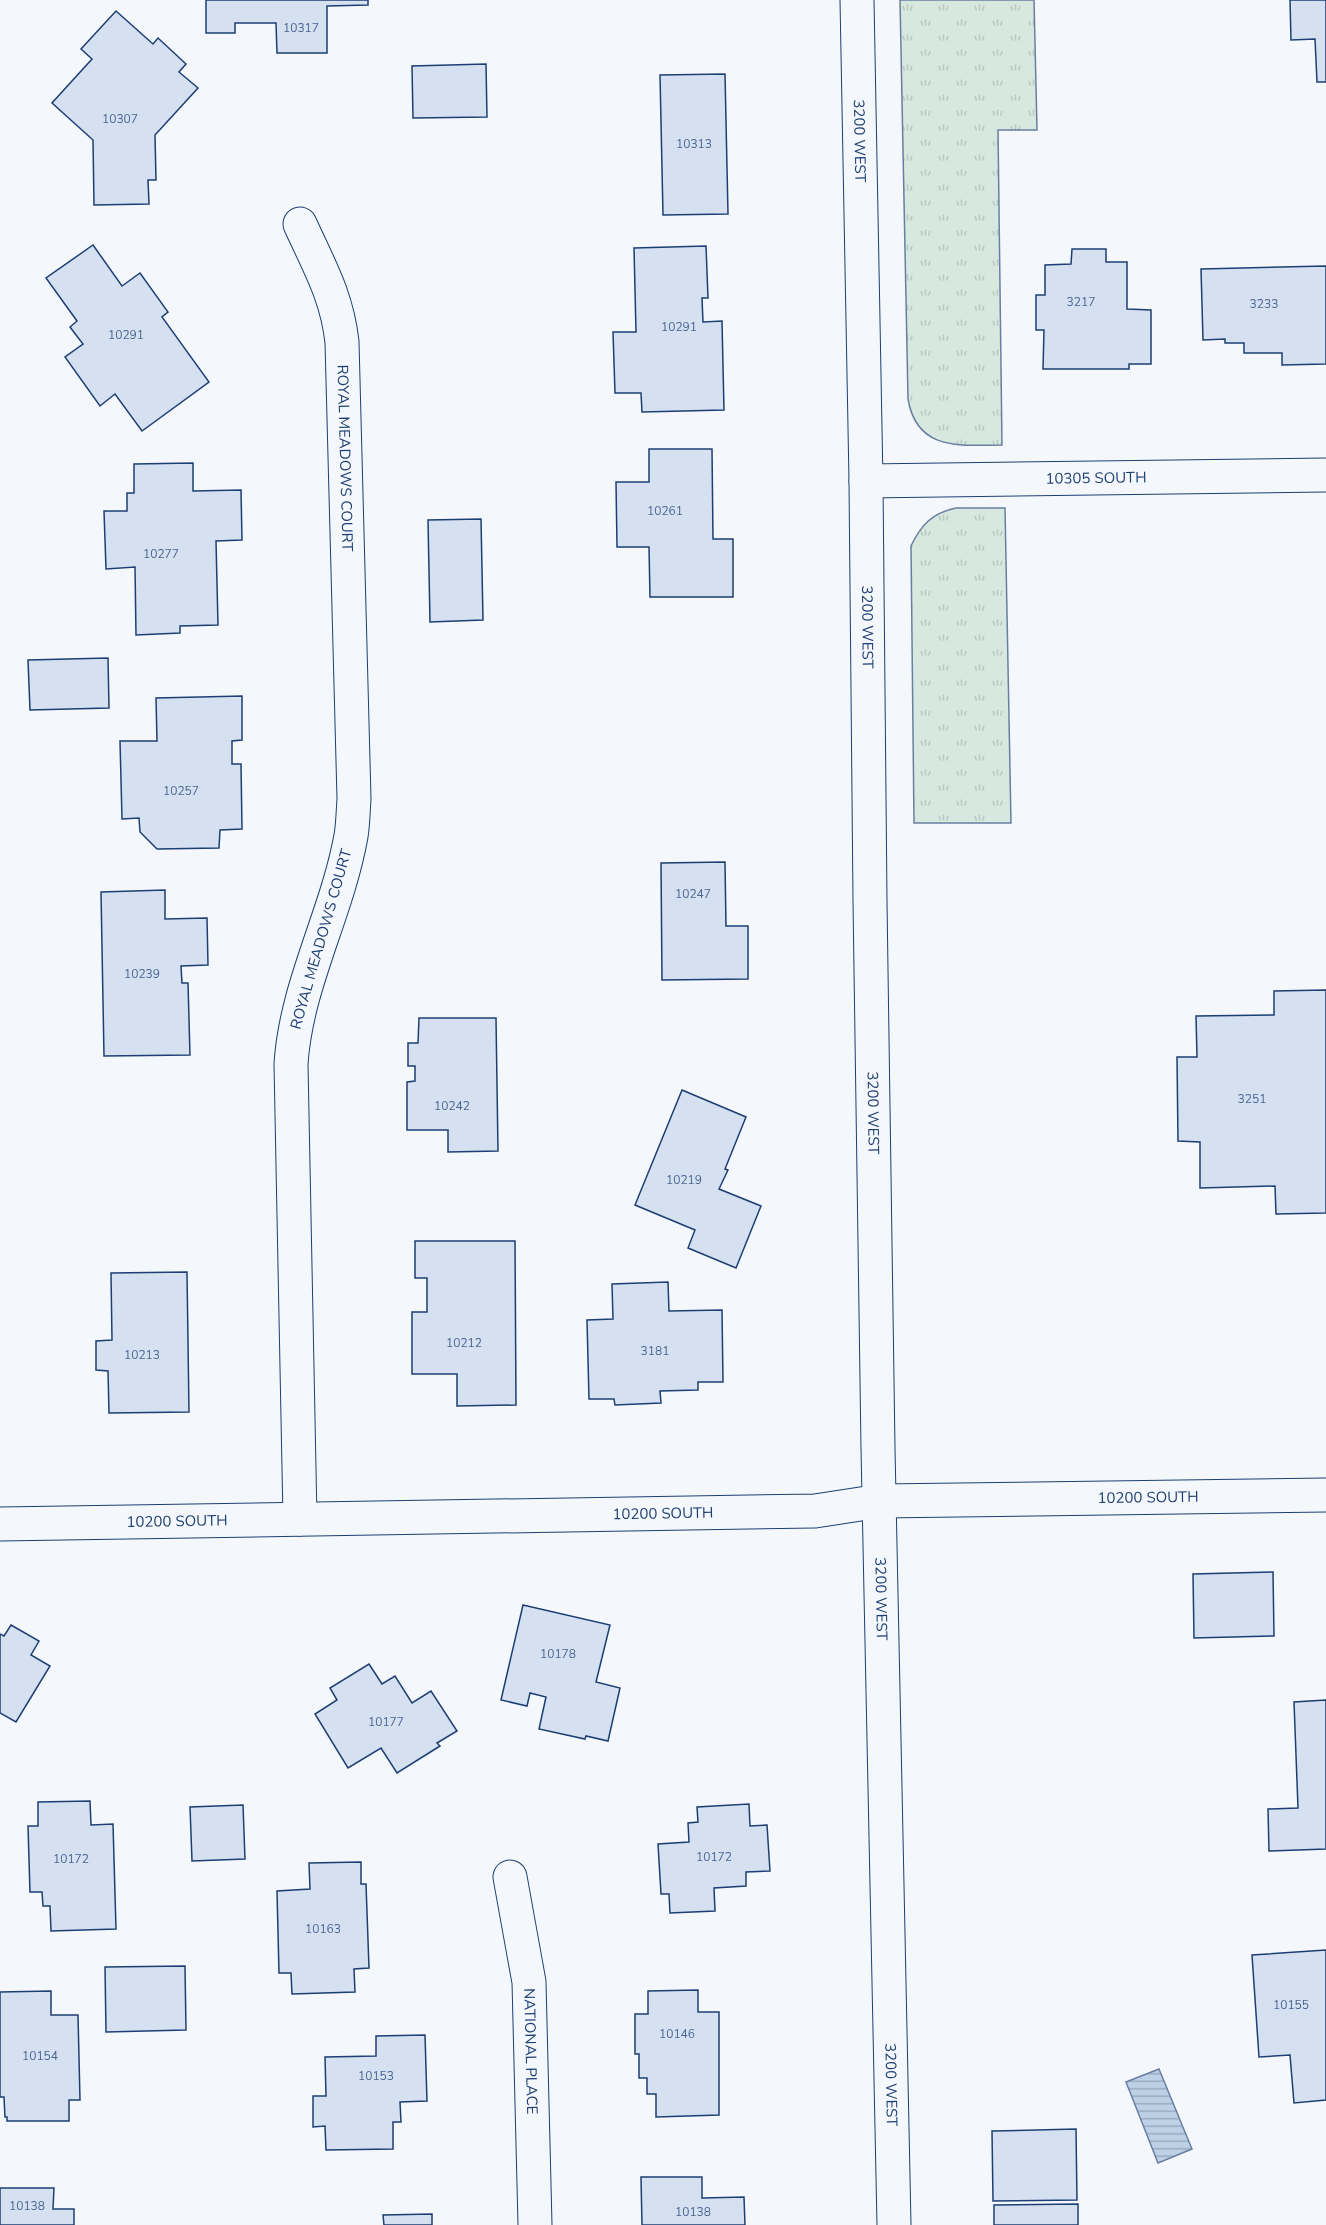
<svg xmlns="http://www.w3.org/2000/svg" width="1326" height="2225" font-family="'Nunito Sans',sans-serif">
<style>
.grass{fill:url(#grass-tufts);stroke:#687fa3;stroke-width:1.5}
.water{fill:url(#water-rules);stroke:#687fa3;stroke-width:1.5}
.building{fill:#d5e0f0;stroke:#1d3f73;stroke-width:1.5}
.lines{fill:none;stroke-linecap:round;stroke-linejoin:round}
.street-casing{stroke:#1d3f73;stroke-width:35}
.secondary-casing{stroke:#1d3f73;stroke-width:35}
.street{stroke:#f4f7fb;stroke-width:33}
.secondary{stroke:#f4f7fb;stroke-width:33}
.labels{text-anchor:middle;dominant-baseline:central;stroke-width:4.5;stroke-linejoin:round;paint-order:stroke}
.number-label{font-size:12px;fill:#4b6792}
.street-label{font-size:15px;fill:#1d3f73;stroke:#f4f7fb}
</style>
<defs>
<pattern id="grass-tufts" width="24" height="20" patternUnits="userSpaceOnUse" patternTransform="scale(1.5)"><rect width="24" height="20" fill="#d7e8df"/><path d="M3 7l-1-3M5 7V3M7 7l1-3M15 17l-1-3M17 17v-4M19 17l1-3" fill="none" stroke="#b8c8c3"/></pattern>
<pattern id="water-rules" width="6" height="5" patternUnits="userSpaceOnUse" patternTransform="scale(1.5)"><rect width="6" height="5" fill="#bed0e5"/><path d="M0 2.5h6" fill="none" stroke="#9aaabe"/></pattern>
</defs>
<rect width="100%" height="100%" fill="#f4f7fb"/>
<g class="grass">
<path d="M 900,0 L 1034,0 L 1037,130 L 998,130 L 1002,445 C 961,445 917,452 908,399 Z"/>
<path d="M 956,508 L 1005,508 L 1011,823 L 914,823 L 911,546 C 921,525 932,513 956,508 Z"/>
</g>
<polygon class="water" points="1159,2069 1192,2149 1158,2163 1126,2082"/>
<g class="building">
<polygon points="206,0 368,0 368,5 327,6 327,53 277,53 276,23 235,23 235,33 206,33"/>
<polygon points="1290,0 1326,0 1326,82 1317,82 1315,39 1291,40"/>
<polygon points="116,11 153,44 158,38 186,64 179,72 198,88 155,135 156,180 148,180 149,204 94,205 93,140 52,103 92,59 81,49"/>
<polygon points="486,64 487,117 413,118 412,66"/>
<polygon points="725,74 728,214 663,215 660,75"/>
<polygon points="93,245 122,286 140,273 168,312 162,317 209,382 142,431 115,394 100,406 65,357 83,344 70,327 77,321 46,278"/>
<polygon points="706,246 708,298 702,298 703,322 722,321 724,410 642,412 641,393 615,393 613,332 636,332 634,248"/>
<polygon points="1072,249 1106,249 1106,262 1127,262 1127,309 1151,310 1151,364 1129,364 1129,369 1043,369 1044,330 1036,330 1036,295 1045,295 1045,265 1071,264"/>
<polygon points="1326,266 1326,364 1282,365 1282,353 1244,353 1244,343 1225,343 1225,339 1203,340 1201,269"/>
<polygon points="649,449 712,449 713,539 733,539 733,597 650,597 649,547 617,547 616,482 649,482"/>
<polygon points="193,463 193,491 241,490 242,540 216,541 218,625 180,626 180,633 136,635 135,567 106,569 104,511 127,511 127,493 134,493 134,464"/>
<polygon points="481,519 483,620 430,622 428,520"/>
<polygon points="108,658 109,708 30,710 28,660"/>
<polygon points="242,696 242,740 232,741 232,764 241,764 242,829 220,830 219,848 157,849 140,832 139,818 122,819 120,741 157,741 156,698"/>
<polygon points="725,862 726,926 748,926 748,979 662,980 661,863"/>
<polygon points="165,890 165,919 207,918 208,965 181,966 182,983 188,983 190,1055 104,1056 101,892"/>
<polygon points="1326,990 1326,1213 1276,1214 1275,1186 1200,1188 1200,1142 1178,1141 1177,1057 1197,1057 1196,1016 1274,1015 1274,991"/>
<polygon points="419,1018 496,1018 498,1151 448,1152 448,1130 407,1130 407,1082 415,1081 415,1066 408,1066 408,1043 418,1043"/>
<polygon points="682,1090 746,1117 725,1169 728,1170 719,1189 761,1206 736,1268 688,1248 695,1230 635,1205"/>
<polygon points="415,1241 515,1241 516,1405 457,1406 457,1374 412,1374 412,1312 427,1312 427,1278 415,1278"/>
<polygon points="187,1272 189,1412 109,1413 108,1371 96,1370 96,1341 112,1340 111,1273"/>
<polygon points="668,1282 669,1311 722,1310 723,1382 698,1382 698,1390 660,1391 661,1403 615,1405 614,1399 589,1399 587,1320 613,1319 612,1284"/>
<polygon points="1273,1572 1274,1636 1194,1638 1193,1574"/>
<polygon points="523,1605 610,1625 596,1682 620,1688 608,1741 586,1736 585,1739 539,1729 546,1697 530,1693 527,1706 501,1700"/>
<polygon points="11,1625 39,1641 31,1655 50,1666 16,1722 0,1713 0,1634 4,1636"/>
<polygon points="369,1664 382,1684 395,1676 412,1703 431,1691 457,1731 437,1743 440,1746 397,1773 381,1748 348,1768 315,1714 337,1700 330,1688"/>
<polygon points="1326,1700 1326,1849 1269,1851 1268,1809 1298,1808 1294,1702"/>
<polygon points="90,1801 91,1825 113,1824 116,1929 51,1931 50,1906 43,1906 42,1892 30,1892 28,1826 38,1826 38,1802"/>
<polygon points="749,1804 750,1826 767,1825 770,1871 746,1872 746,1886 714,1888 715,1911 670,1913 669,1894 661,1894 658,1844 689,1842 688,1823 698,1822 697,1807"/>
<polygon points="243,1805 245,1859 192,1861 190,1807"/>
<polygon points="361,1862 361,1884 366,1884 369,1968 354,1969 355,1992 292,1994 291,1973 279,1973 277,1891 310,1889 309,1863"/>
<polygon points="1326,1950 1326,2100 1294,2103 1290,2055 1259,2057 1252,1955"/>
<polygon points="185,1966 186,2030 106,2032 105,1967"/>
<polygon points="698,1990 698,2012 719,2012 719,2115 656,2117 656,2094 647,2094 647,2078 639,2078 639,2054 635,2054 635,2014 648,2014 648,1991"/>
<polygon points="51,1991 51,2015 78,2015 80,2100 69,2100 69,2121 7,2121 7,2117 5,2117 4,2097 0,2097 0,1992"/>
<polygon points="425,2035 427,2101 400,2102 401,2122 393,2122 393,2149 326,2150 325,2126 313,2127 313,2096 326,2096 325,2057 376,2056 376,2036"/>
<polygon points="1076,2129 1077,2200 993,2201 992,2131"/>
<polygon points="641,2177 702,2177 702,2198 744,2197 745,2225 642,2225"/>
<polygon points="0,2188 54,2188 53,2209 74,2209 74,2225 0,2225"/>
<polygon points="1078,2204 1078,2225 994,2225 994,2205"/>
<polygon points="432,2214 432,2225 384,2225 383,2215"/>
</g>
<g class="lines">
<g class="street-casing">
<g id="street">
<path id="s1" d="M 300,224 C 319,266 337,296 342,342 L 354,799 C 353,812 353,824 351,836 C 337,914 296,985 291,1064 L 300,1519"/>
<path id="s2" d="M 866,481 L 1326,475"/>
<path id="s3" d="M 0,1524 L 815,1511 L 880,1501"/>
<path id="s4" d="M 510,1877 L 529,1982 L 535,2225"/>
</g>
</g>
<g class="secondary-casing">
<g id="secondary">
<path id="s5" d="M 857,0 L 866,481 L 870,901 L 878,1448 L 894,2225"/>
<path id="s6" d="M 880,1501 L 1326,1495"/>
</g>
</g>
<use href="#street" class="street"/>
<use href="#secondary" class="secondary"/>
</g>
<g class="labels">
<g class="number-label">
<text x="301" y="28">10317</text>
<text x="120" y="119">10307</text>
<text x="694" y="144">10313</text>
<text x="1081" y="302">3217</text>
<text x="1264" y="304">3233</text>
<text x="679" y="327">10291</text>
<text x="126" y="335">10291</text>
<text x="665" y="511">10261</text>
<text x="161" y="554">10277</text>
<text x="181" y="791">10257</text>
<text x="693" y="894">10247</text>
<text x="142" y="974">10239</text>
<text x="1252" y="1099">3251</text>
<text x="452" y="1106">10242</text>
<text x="684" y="1180">10219</text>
<text x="464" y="1343">10212</text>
<text x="655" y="1351">3181</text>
<text x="142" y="1355">10213</text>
<text x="558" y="1654">10178</text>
<text x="386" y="1722">10177</text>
<text x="714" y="1857">10172</text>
<text x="71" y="1859">10172</text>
<text x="323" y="1929">10163</text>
<text x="1291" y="2005">10155</text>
<text x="677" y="2034">10146</text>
<text x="40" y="2056">10154</text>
<text x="376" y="2076">10153</text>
<text x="27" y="2206">10138</text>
<text x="693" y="2212">10138</text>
</g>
<g class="street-label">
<text stroke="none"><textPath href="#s5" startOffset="141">3200 WEST</textPath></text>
<text stroke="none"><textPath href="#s1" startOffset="242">ROYAL MEADOWS COURT</textPath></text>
<text stroke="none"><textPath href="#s2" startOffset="230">10305 SOUTH</textPath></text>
<text stroke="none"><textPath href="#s5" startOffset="627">3200 WEST</textPath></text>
<text transform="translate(321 939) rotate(-74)">ROYAL MEADOWS COURT</text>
<text stroke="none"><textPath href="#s5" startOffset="1113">3200 WEST</textPath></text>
<text stroke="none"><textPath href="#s6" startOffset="268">10200 SOUTH</textPath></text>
<text stroke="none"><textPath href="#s3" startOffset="663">10200 SOUTH</textPath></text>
<text stroke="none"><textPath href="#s3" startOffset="177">10200 SOUTH</textPath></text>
<text stroke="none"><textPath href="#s5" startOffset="1599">3200 WEST</textPath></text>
<text stroke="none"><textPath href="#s4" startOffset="176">NATIONAL PLACE</textPath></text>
<text stroke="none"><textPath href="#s5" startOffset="2085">3200 WEST</textPath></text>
</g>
</g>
</svg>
